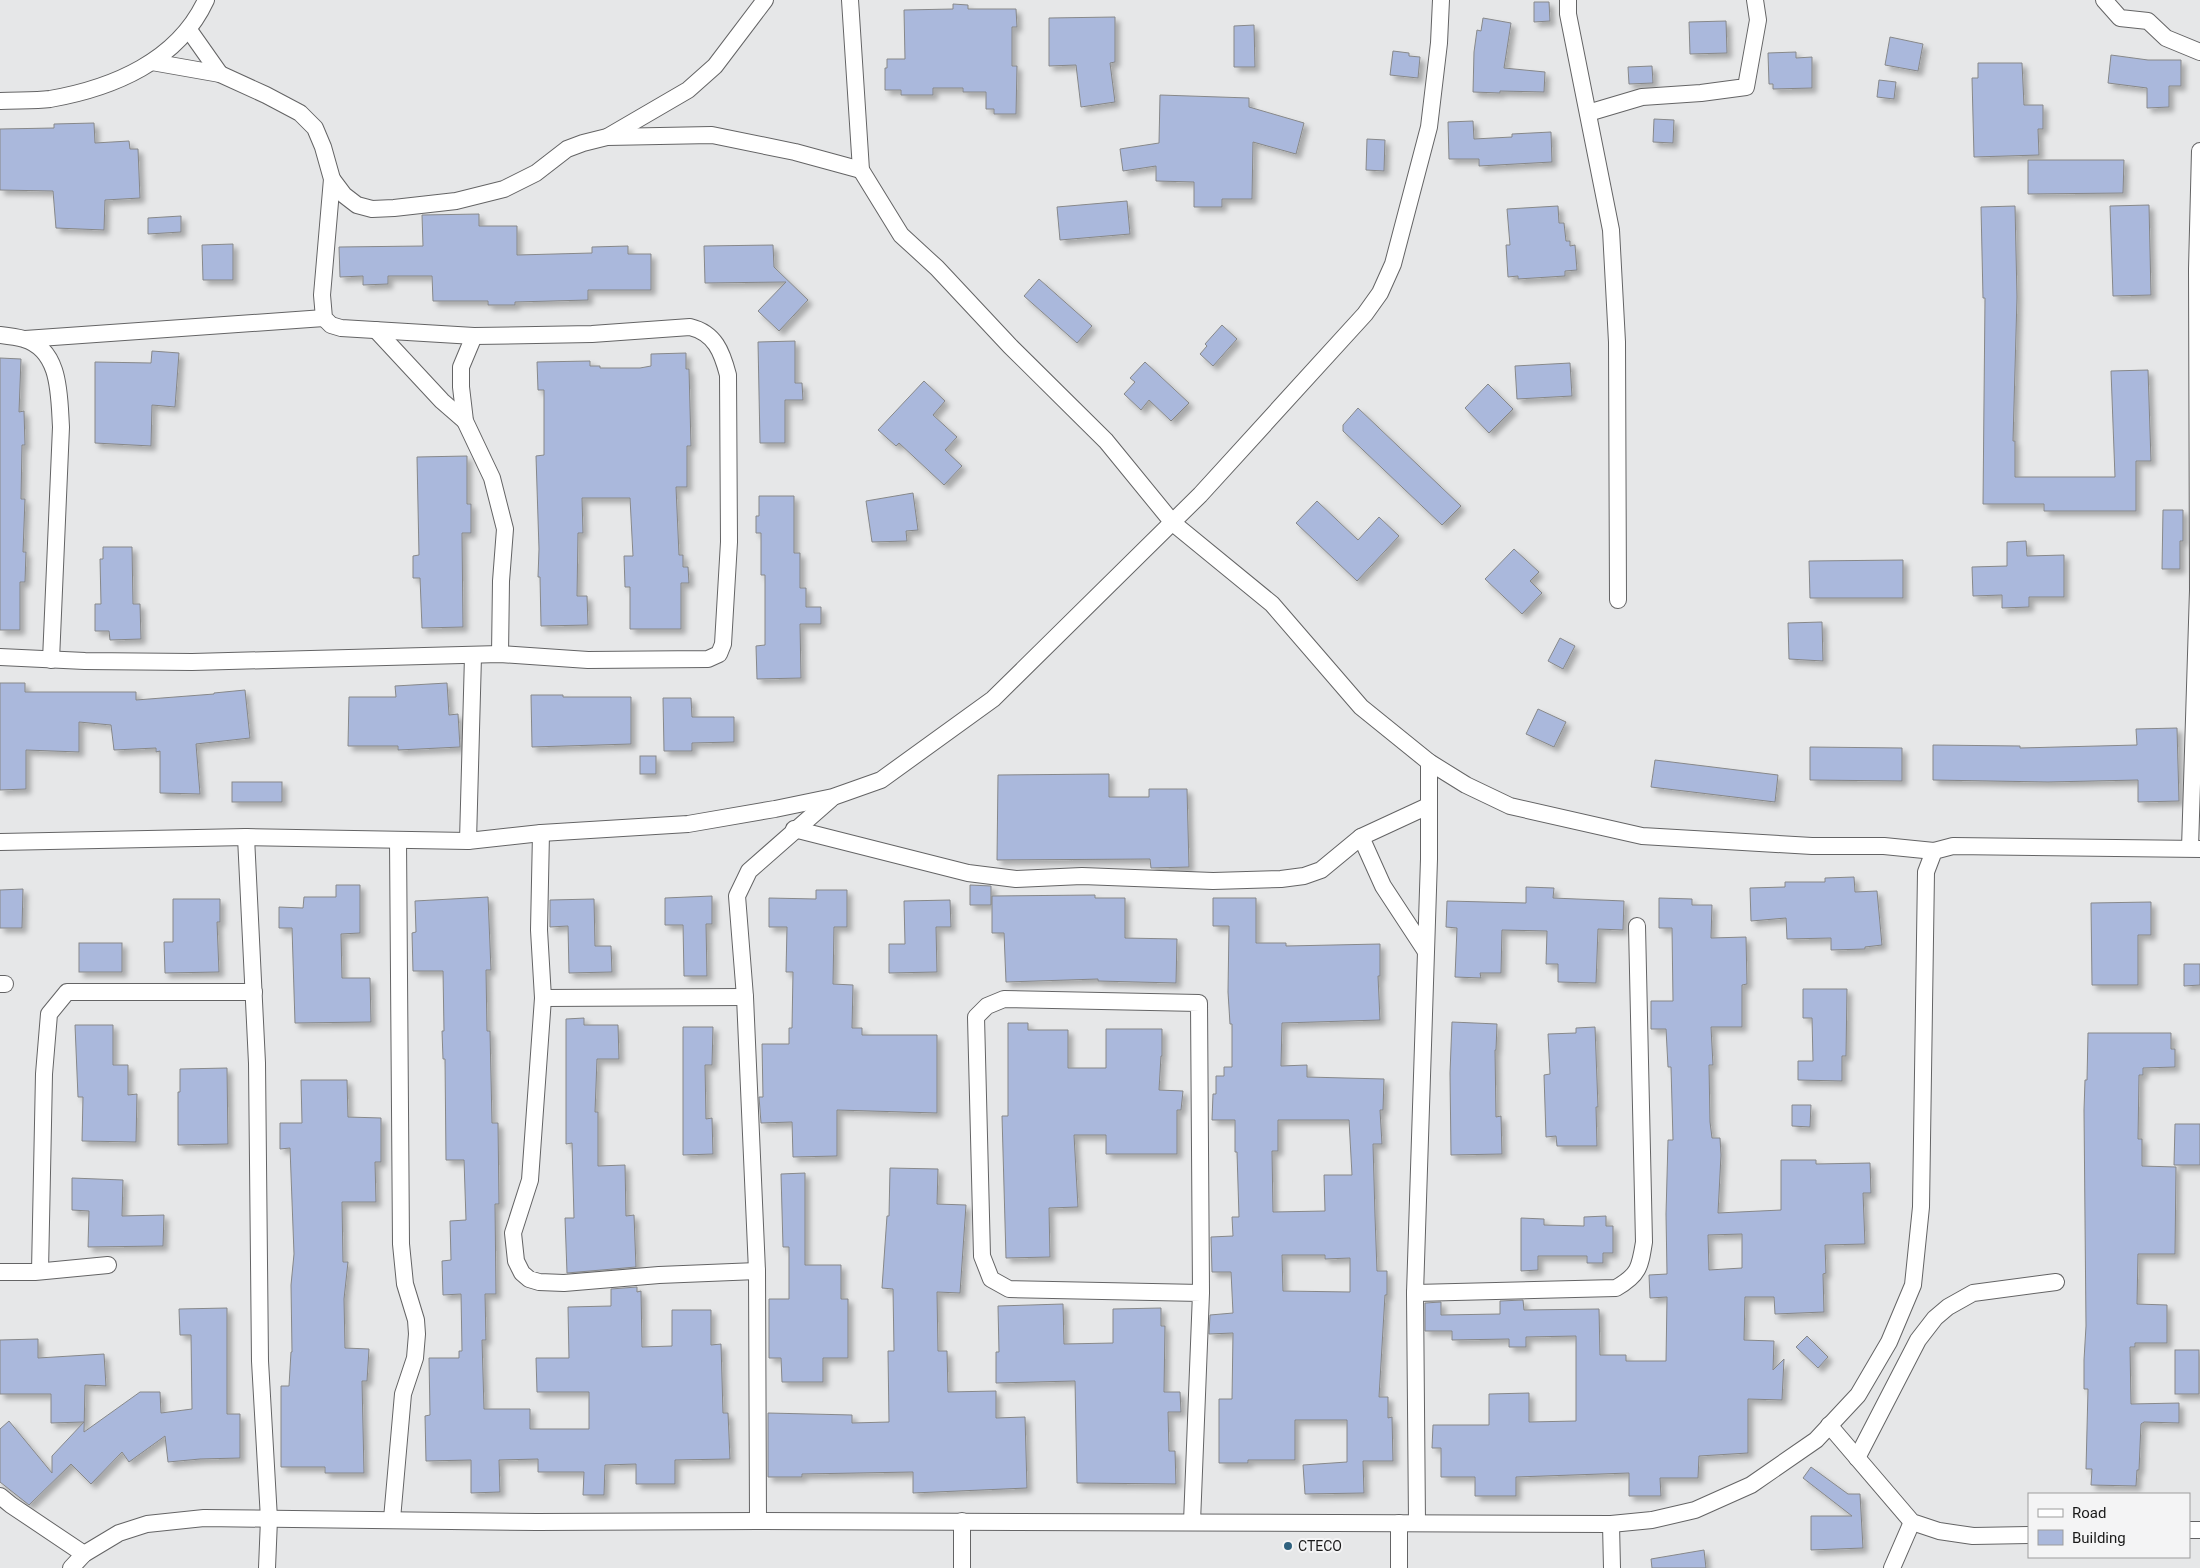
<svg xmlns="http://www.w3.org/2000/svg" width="2200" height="1568" font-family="Roboto,sans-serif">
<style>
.building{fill:#aab8dc;stroke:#878889;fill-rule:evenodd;filter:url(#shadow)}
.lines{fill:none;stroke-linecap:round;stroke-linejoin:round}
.street-casing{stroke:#646465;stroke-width:18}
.street{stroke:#fff;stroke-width:16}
.poi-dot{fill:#2f617e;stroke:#f4f4f5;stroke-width:2}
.labels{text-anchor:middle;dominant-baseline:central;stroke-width:4;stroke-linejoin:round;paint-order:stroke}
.poi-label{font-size:14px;fill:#1a1a1a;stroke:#f4f4f5;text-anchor:start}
</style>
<defs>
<filter id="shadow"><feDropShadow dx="4.5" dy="4.5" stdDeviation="2.5" flood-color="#0004"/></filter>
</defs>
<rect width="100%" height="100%" fill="#e6e7e8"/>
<g class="building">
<polygon points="1534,2 1549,2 1550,21 1534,22"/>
<polygon points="953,4 968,5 968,9 1016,9 1017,27 1012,27 1012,66 1017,66 1016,114 994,114 994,109 986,109 986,92 963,92 963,88 933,88 933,95 901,95 901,90 885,90 885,68 887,68 887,59 905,59 904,10 953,9"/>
<polygon points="1115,17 1115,62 1110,63 1115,102 1081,107 1076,65 1049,66 1049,18"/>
<polygon points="1483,18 1511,23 1504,68 1545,72 1544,92 1500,91 1500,93 1473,92 1474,52 1477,30 1481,31"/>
<polygon points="1726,21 1727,53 1690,54 1689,22"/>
<polygon points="1254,25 1255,67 1234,67 1234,26"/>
<polygon points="1890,37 1923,44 1918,71 1885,65"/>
<polygon points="1393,51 1409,53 1409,56 1420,57 1418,78 1390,75"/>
<polygon points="1796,52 1796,58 1812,57 1812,88 1773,89 1773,84 1769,84 1768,53"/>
<polygon points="2111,55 2148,60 2181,60 2181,86 2169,86 2169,107 2147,108 2147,88 2108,83"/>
<polygon points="1978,63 2022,63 2024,105 2043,105 2043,129 2038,129 2039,155 1974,157 1972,78 1978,78"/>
<polygon points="1652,66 1653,83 1629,84 1628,67"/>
<polygon points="1879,80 1896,82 1894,99 1877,97"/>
<polygon points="1160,95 1249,98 1249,107 1304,123 1296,154 1253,142 1252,199 1222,199 1222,207 1194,207 1194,182 1156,181 1156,166 1123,171 1120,149 1159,143"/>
<polygon points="1654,119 1674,120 1673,143 1653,142"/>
<polygon points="1473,121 1474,139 1512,137 1512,134 1551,132 1552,162 1479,166 1479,159 1449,159 1448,122"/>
<polygon points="94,123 95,143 129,141 130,149 138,149 140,198 105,200 104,230 56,228 53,191 0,190 0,129 54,128 54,124"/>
<polygon points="1367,139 1385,140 1384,171 1366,170"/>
<polygon points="2028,160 2124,160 2123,193 2028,194"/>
<polygon points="1127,201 1130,234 1060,240 1057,207"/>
<polygon points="2149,205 2151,295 2113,296 2110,206"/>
<polygon points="1558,206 1559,223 1564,223 1566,241 1570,241 1570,246 1575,245 1577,270 1565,271 1565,276 1518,279 1518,276 1508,277 1506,245 1510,245 1507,209"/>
<polygon points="2015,206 2017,297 2013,441 2015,441 2015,477 2115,477 2111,371 2148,370 2151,461 2136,461 2136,511 2044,511 2044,504 1983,504 1985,298 1983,298 1981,207"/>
<polygon points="479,214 479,226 517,226 517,255 592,253 592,247 628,246 628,254 651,254 651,290 588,290 588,300 515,302 515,305 488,305 488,301 433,301 432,276 388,276 388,284 363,285 363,276 340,277 339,247 423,246 422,215"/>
<polygon points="181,216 181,232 148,234 148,218"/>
<polygon points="233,244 233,280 203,280 202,245"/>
<polygon points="773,245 774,267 808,300 779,331 758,311 786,282 705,283 704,246"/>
<polygon points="1039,279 1092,326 1077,343 1024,296"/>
<polygon points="1222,325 1237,339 1213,366 1200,354 1207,346 1205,344"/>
<polygon points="795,341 795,383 802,383 803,400 785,400 785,443 760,443 758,342"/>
<polygon points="152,351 179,353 175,407 152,405 151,446 95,443 95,362 151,363"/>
<polygon points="686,353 686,369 689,369 691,446 687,446 687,487 676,487 679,555 683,555 683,567 688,567 689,583 681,583 681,629 630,629 630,587 625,587 624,556 633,556 630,498 582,498 583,533 578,533 577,596 587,596 588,625 541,626 540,577 538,577 539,549 536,456 544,455 544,390 538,390 537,362 590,361 590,366 600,366 600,368 640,368 651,366 651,354"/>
<polygon points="0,358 21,359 19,412 24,411 25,445 22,445 21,499 25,499 23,552 26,552 25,582 20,582 20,630 0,630"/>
<polygon points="1145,362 1189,403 1171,421 1149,400 1141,410 1124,394 1135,382 1130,378"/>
<polygon points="1570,363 1572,396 1517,399 1515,366"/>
<polygon points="924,381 945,401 933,415 957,437 945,450 962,466 944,485 899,443 896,446 878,430"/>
<polygon points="1488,384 1513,409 1489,433 1465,408"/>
<polygon points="1358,408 1461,506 1442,525 1343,431 1343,425"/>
<polygon points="467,456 467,504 471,504 471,533 462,533 463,627 422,628 420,578 413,578 413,556 419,555 417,457"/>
<polygon points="913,493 918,530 906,531 907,541 872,542 866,501"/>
<polygon points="759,496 794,496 794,553 800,553 800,588 806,588 806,607 821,607 821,624 800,624 801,678 757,679 756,646 765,645 765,575 761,575 761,533 756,533 756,516 759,516"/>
<polygon points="1317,501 1358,540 1379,517 1399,536 1357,581 1296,523"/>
<polygon points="2163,510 2183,510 2183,541 2180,541 2180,569 2162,569"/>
<polygon points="2026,541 2027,556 2064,555 2064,597 2029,597 2029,607 2002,608 2002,595 1973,596 1972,567 2007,566 2007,542"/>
<polygon points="103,547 132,547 133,604 140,604 141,639 110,640 109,631 95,631 95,604 101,604 100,559 103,559"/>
<polygon points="1514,549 1539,572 1530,581 1542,593 1522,614 1485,579"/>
<polygon points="1903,560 1903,598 1810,598 1809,561"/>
<polygon points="1822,622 1823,661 1789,659 1788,623"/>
<polygon points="1560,638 1575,646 1563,669 1548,661"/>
<polygon points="0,683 25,683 25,692 136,692 136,700 214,694 214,693 245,690 250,738 196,744 200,794 160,793 160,751 156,752 156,748 114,750 111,725 79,722 79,752 26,750 26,789 0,790"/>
<polygon points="447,683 449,715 458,714 460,747 398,750 398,746 348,746 349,697 396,697 395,686"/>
<polygon points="531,695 563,695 563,697 631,697 631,744 532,747"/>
<polygon points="663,698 691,698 692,717 734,717 734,742 692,743 692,751 664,751"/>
<polygon points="1538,709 1566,722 1554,747 1526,734"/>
<polygon points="2177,728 2179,801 2138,802 2138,780 2048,782 1933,780 1933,745 2020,746 2020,748 2137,745 2136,729"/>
<polygon points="1810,747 1902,748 1902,781 1810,780"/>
<rect x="640" y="756" width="16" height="18"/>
<polygon points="1655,760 1778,775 1775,802 1651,787"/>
<polygon points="1109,774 1109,797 1149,797 1149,789 1187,789 1189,867 1151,868 1150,859 997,860 998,775"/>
<rect x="232" y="782" width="50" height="20"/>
<polygon points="1854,877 1855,892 1877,891 1882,945 1865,947 1865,949 1831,950 1831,938 1787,939 1786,918 1751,921 1750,888 1785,887 1785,882 1825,882 1825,878"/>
<polygon points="336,885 360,885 360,933 341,934 342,978 370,978 371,1022 295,1023 292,928 279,928 279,907 303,908 304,897 336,897"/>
<polygon points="970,885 991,886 991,905 970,905"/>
<polygon points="1526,887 1554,888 1553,898 1624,901 1623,930 1598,929 1596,983 1558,982 1558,964 1546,964 1547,931 1502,930 1501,973 1480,973 1481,978 1455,977 1457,928 1446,927 1447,901 1526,903"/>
<polygon points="23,889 22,928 0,928 0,890"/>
<polygon points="816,890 847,890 847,927 834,927 833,984 853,985 852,1028 862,1028 862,1035 937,1035 937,1113 837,1110 837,1156 793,1157 792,1122 761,1123 759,1097 763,1097 762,1044 789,1044 789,1028 792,1028 793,972 786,972 787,927 769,927 769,898 816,899"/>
<polygon points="1095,895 1095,898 1125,898 1125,938 1177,939 1176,983 1098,981 1098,979 1006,982 1004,933 992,933 992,896"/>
<polygon points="712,896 712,924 706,924 707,976 684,976 683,925 665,925 665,898"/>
<polygon points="488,897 491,970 486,970 487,1031 490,1031 492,1123 498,1123 499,1204 495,1204 496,1294 485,1294 486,1340 482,1340 484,1409 530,1409 530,1429 589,1429 589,1392 537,1392 536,1358 569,1358 568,1307 611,1306 611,1289 637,1287 637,1292 641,1291 642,1347 672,1346 672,1310 711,1310 711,1345 721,1344 723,1413 728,1413 730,1459 675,1460 675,1484 636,1484 636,1464 605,1465 604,1495 583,1495 584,1472 538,1472 538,1459 499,1460 500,1492 471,1493 471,1460 426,1461 425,1416 430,1415 429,1358 459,1358 459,1351 462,1351 461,1294 443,1295 442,1261 451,1260 450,1221 466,1220 464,1160 446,1160 445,1059 443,1059 442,1031 444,1031 443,971 413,971 412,933 416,932 415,901"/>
<path d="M 1213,898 L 1256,898 L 1256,943 L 1286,943 L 1286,946 L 1380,944 L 1380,976 L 1378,976 L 1380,1020 L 1282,1023 L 1281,1066 L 1307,1065 L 1307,1077 L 1384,1079 L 1383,1110 L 1380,1110 L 1382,1144 L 1373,1144 L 1375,1216 L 1377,1271 L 1387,1271 L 1387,1295 L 1385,1295 L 1379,1397 L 1388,1397 L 1388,1418 L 1392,1417 L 1393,1461 L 1363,1461 L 1364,1493 L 1305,1494 L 1303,1465 L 1347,1462 L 1347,1420 L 1295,1420 L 1295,1460 L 1248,1460 L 1248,1463 L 1219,1463 L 1219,1399 L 1232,1399 L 1233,1333 L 1209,1334 L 1210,1315 L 1233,1313 L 1231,1272 L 1212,1272 L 1211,1237 L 1233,1236 L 1232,1217 L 1239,1217 L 1237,1152 L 1235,1152 L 1235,1120 L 1212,1120 L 1213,1094 L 1216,1094 L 1216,1076 L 1224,1076 L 1224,1067 L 1232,1067 L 1232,1024 L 1230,1024 L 1228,992 L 1229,926 L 1213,926 ZM 1278,1120 L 1349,1120 L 1352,1175 L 1324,1175 L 1325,1211 L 1273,1212 L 1272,1151 L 1278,1151 ZM 1282,1255 L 1325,1255 L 1325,1259 L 1350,1258 L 1350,1292 L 1283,1291 Z"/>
<path d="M 1659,898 L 1692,899 L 1692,905 L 1712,905 L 1711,938 L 1746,937 L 1747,984 L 1742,985 L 1742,1027 L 1711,1027 L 1713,1065 L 1709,1065 L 1710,1122 L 1712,1138 L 1720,1138 L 1721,1155 L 1718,1213 L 1781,1210 L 1781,1160 L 1816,1160 L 1816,1164 L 1870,1163 L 1871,1193 L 1863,1193 L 1865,1244 L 1825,1245 L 1826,1273 L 1823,1274 L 1824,1312 L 1775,1314 L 1774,1297 L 1745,1297 L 1744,1340 L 1774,1341 L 1773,1370 L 1784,1359 L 1782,1400 L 1748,1399 L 1748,1453 L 1699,1456 L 1698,1478 L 1660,1478 L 1661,1496 L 1629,1496 L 1629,1473 L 1516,1477 L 1516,1496 L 1475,1496 L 1475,1477 L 1441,1477 L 1441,1448 L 1432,1448 L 1433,1425 L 1489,1425 L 1489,1394 L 1529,1393 L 1529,1422 L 1576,1421 L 1576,1336 L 1526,1337 L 1526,1347 L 1509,1347 L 1509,1339 L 1452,1340 L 1452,1331 L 1425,1331 L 1425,1303 L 1441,1302 L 1441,1315 L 1500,1314 L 1500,1301 L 1523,1300 L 1524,1310 L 1599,1309 L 1600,1355 L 1626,1355 L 1626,1361 L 1666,1361 L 1667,1297 L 1650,1298 L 1649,1275 L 1667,1274 L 1666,1214 L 1668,1140 L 1673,1140 L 1671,1067 L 1668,1067 L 1666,1029 L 1651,1029 L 1651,1001 L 1673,1001 L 1672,928 L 1659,928 ZM 1742,1234 L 1742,1268 L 1709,1270 L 1708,1235 Z"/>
<polygon points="173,899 220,899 220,922 217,922 219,972 165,973 164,942 173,942"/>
<polygon points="594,899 595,946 611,946 612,972 569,973 568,926 550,927 550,900"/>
<polygon points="950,900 951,927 936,927 937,972 889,973 889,944 905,944 904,901"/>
<polygon points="2151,902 2151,935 2138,935 2138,985 2092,985 2091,903"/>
<rect x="79" y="943" width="43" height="29"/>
<polygon points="2184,964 2200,964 2200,985 2184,986"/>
<polygon points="1803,989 1847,989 1846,1056 1842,1056 1842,1081 1798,1080 1798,1061 1813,1061 1812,1018 1803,1018"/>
<polygon points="584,1018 584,1025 618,1025 619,1059 597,1059 595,1112 598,1112 598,1166 625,1165 626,1216 634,1215 636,1267 567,1273 565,1218 574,1218 572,1143 566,1144 566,1019"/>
<polygon points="1452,1022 1497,1024 1496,1050 1495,1050 1496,1117 1501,1116 1502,1154 1451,1155 1450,1073"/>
<polygon points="1008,1023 1028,1023 1028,1030 1068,1030 1068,1068 1106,1068 1106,1029 1162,1029 1162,1056 1161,1056 1159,1090 1183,1091 1181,1110 1177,1110 1177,1154 1106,1154 1106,1135 1074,1135 1078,1207 1049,1208 1050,1257 1006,1258 1002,1116 1008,1116"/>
<polygon points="75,1025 113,1025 113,1065 128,1065 128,1095 137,1094 136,1142 82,1141 83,1097 78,1097"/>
<polygon points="683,1027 713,1027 712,1065 705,1065 706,1119 712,1118 713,1154 683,1155"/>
<polygon points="1595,1027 1598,1107 1596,1107 1597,1146 1557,1146 1556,1136 1546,1137 1544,1075 1550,1074 1548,1034 1576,1033 1576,1028"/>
<polygon points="2088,1033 2171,1033 2171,1049 2175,1049 2175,1067 2143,1068 2143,1075 2139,1075 2138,1139 2142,1139 2142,1166 2176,1167 2175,1254 2138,1254 2137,1304 2167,1305 2167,1343 2135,1343 2135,1347 2130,1347 2131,1404 2179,1403 2179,1423 2144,1422 2141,1424 2139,1470 2137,1470 2136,1486 2091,1485 2092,1469 2086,1469 2088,1389 2084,1389 2084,1360 2086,1326 2084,1110 2085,1080 2087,1080"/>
<polygon points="227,1068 228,1144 178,1145 178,1092 180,1092 180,1069"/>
<polygon points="301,1080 347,1080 348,1117 381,1118 381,1162 375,1162 376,1202 342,1202 343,1262 348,1262 344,1299 345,1348 369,1349 367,1381 362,1381 364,1473 325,1473 325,1467 281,1467 281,1386 289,1386 291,1352 292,1352 291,1285 294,1254 290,1148 280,1149 280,1123 302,1123"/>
<polygon points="1792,1105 1811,1105 1810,1127 1792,1126"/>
<polygon points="2175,1124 2200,1124 2200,1165 2174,1165"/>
<polygon points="890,1168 938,1169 937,1204 966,1205 960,1293 937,1292 938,1351 947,1351 948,1392 996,1391 996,1418 1025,1417 1027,1488 913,1493 913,1472 802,1474 802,1477 768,1477 768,1413 852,1415 852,1423 889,1422 888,1351 894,1351 893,1289 882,1288 887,1216 889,1216"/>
<polygon points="805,1173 805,1265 841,1265 841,1299 848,1299 848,1358 823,1358 823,1382 782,1382 781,1358 769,1358 769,1299 789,1299 789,1247 783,1247 781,1174"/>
<polygon points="72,1178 123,1180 122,1216 164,1215 163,1246 88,1247 89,1211 72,1210"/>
<polygon points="1606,1216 1606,1226 1613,1226 1613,1253 1603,1253 1603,1263 1587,1263 1587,1256 1538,1256 1538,1270 1521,1271 1521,1218 1544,1219 1544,1225 1584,1226 1584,1217"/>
<polygon points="1063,1304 1064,1344 1113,1343 1113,1309 1161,1308 1161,1326 1165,1326 1164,1392 1180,1392 1181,1412 1168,1412 1169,1451 1175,1451 1176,1484 1077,1483 1075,1381 996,1383 996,1352 999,1352 998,1306"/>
<polygon points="227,1308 227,1414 240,1414 240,1458 200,1459 168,1462 165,1436 129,1462 122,1452 91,1484 71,1464 29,1505 0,1482 0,1429 9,1421 52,1473 52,1456 84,1422 51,1423 51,1394 0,1394 0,1340 38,1339 38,1358 104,1354 106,1386 85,1385 84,1432 140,1392 160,1392 161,1413 192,1409 191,1335 180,1335 179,1309"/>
<polygon points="1807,1336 1828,1357 1818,1368 1796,1347"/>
<rect x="2175" y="1350" width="24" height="44"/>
<polygon points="1811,1467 1848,1494 1860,1494 1863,1548 1811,1550 1811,1516 1852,1516 1803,1478"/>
<polygon points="1704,1550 1706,1568 1652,1568 1651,1559"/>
</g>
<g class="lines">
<g class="street-casing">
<g id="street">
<polyline points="850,0 861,170 901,235 937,268 1010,346 1106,441 1173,523 1272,604 1361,707 1429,762 1466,785 1510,806 1642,836 1812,846 1884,846 1934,851"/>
<polyline points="1568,0 1568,14 1611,230 1617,342 1618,600"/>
<polyline points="2104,0 2120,18 2148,21 2166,38 2200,52"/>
<polyline points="189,30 220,74"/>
<path d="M 0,101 C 16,100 34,101 50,99 C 113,88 178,61 206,0"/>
<polyline points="1588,113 1642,97 1701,93 1746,87 1758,20 1755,0"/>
<polyline points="609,136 688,90 715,66 765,0"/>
<polyline points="332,179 344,195 357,205 372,209 394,208 456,201 504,189 536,173 567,149 583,143 607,137 712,135 795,152 861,170"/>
<polyline points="376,330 442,401 465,421"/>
<path d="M 0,335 C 8,336 16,337 24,339 C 61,350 59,396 61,427 L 51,660"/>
<polyline points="474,336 461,367 461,387 465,421 492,478 505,529 501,581 500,654"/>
<polyline points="25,339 324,318"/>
<path d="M 0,657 L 85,661 L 192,662 L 500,654 L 588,660 L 708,659 L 719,654 L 723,644 L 729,542 L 728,375 C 722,352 715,333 690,327 L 592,334 L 474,336 L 341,328 L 331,325 L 324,318 L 322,295 L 332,179 L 323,147 L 315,128 L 300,113 L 266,95 L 220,74 L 152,62"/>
<polyline points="794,829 968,873 1016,879 1082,876 1213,881 1281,879 1304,876 1321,870 1361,837 1428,806"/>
<polyline points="541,833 539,930 543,998 530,1180 513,1233 516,1261 522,1273 529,1279 539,1282 564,1283 659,1275 757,1271"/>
<polyline points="246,837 257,1063 260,1361 269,1519 267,1568"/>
<polyline points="1361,837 1383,886 1425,950"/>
<polyline points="468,841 473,656"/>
<polyline points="0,842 246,837 468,841 541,833 688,824 775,809 833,797 881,780 993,699 1200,495 1365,314 1380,293 1393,264 1429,127 1439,43 1441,0"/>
<polyline points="2190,848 2198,590 2197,269 2200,151"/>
<polyline points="0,984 5,984"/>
<polyline points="543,998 745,997"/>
<polyline points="40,1271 44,1074 49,1014 67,992 254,992"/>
<polyline points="0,1272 35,1272 108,1265"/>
<path d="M 1415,1293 L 1616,1288 C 1639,1275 1640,1267 1644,1242 L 1637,926"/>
<polyline points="1829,1425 1912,1522 1939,1531 1973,1536 2029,1535"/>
<polyline points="1857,1458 1918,1340 1935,1318 1948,1307 1973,1293 2056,1282"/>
<polyline points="0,1496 11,1505 84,1554"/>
<polyline points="392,1519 403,1394 415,1358 417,1334 416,1320 405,1284 401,1244 398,840"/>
<polyline points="758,1521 757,1271 745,997 737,896 749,871 831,799"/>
<polyline points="1192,1522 1201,1293 1199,1003 1004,999 987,1006 976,1017 982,1256 991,1279 1009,1289 1201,1293"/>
<polyline points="1399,1523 1399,1568"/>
<polyline points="1417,1523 1415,1293 1429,859 1429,762"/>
<polyline points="1611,1524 1612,1568"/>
<polyline points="2189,1530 2200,1530"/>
<polyline points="71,1568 84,1554 119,1533 147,1524 204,1518 537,1522 758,1521 1611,1524 1652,1520 1695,1510 1751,1485 1816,1440 1858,1395 1889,1342 1913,1285 1921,1207 1926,872 1934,851 1953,846 2200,849"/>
<polyline points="962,1568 962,1521"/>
<polyline points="1892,1568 1912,1522"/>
</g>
</g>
<use href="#street" class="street"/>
</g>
<circle class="poi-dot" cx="1288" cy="1546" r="5"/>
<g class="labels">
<g class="poi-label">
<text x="1298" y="1546">CTECO</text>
</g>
</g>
<rect x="2028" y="1493" width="162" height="65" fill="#f4f4f5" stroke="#9d9d9d"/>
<rect x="2038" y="1509" width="25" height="8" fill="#ffffff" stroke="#9d9d9d"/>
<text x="2072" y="1518" font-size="15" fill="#1a1a1a">Road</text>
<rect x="2038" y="1530" width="25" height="15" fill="#aab8dc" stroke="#9d9d9d"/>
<text x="2072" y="1543" font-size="15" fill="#1a1a1a">Building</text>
</svg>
